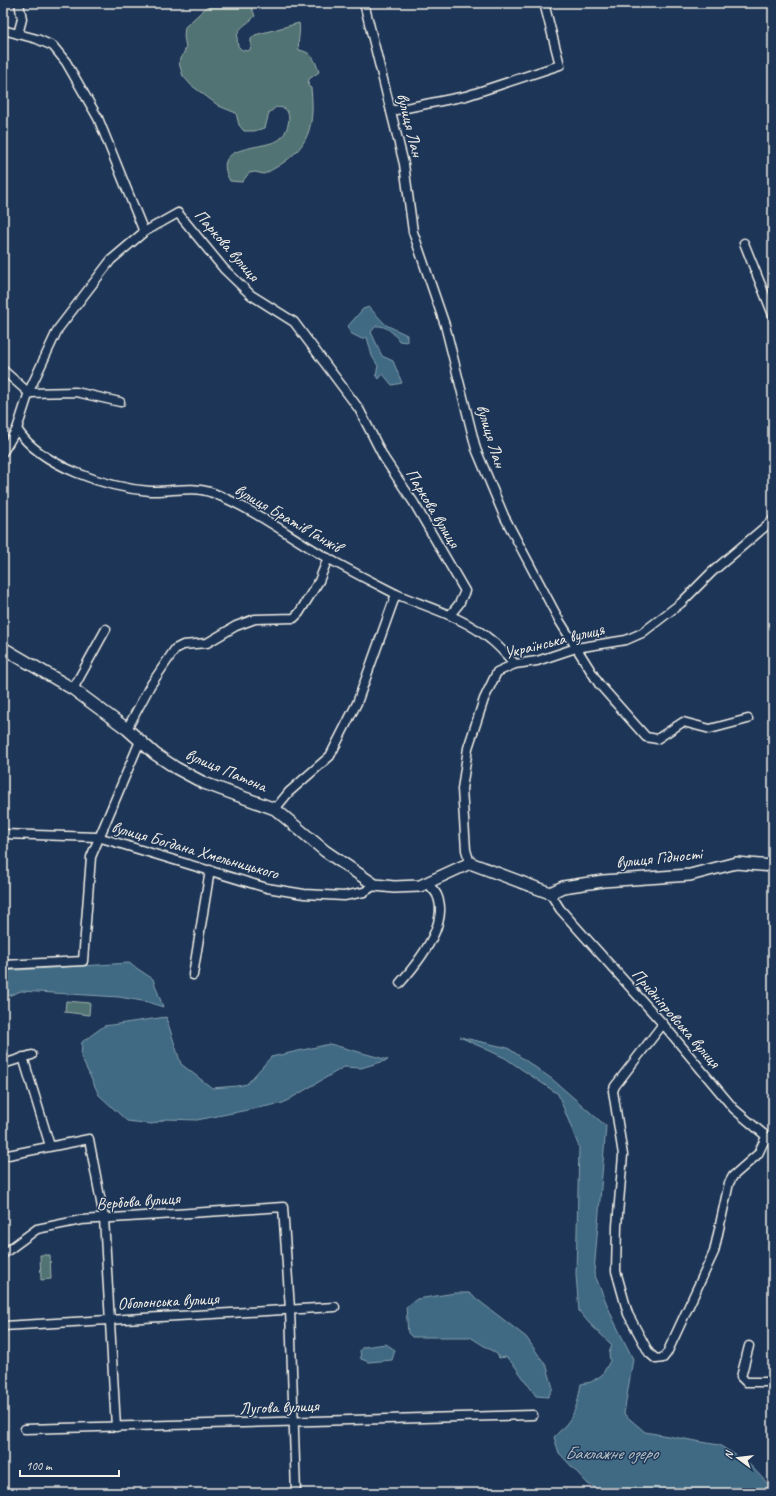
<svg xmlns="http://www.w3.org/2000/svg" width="776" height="1496" font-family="Caveat,sans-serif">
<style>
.green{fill:#517373;stroke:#a2b2ae}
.water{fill:#3f6a84;stroke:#87a0ac}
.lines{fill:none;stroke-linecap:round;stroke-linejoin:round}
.street-casing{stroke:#f4f1e8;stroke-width:11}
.secondary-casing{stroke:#f4f1e8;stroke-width:14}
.street{stroke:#1d3557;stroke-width:8}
.secondary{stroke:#1d3557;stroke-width:11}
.labels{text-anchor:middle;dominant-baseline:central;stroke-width:3;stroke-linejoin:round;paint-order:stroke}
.street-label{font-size:17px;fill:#f4f1e8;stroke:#1d3557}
.water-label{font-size:18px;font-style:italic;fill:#b5c2c5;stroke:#1d3557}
</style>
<rect width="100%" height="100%" fill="#1d3557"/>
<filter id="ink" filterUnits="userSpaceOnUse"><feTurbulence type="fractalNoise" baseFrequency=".025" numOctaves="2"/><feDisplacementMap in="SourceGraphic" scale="8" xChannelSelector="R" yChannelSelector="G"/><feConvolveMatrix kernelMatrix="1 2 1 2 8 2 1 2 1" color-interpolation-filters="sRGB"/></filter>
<g filter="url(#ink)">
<g class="green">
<path d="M 211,3 L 250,4 L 255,16 C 245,27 234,27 238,46 L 242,50 L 248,51 L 251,48 L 251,39 L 255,35 L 299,23 C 301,32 297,40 299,50 C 312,52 315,60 319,72 L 309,79 L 308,86 L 311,88 C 316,134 305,153 264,174 L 255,172 L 249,173 L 242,182 L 230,181 C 209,143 263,151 280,139 C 286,134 292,119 287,111 C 285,107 280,108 276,107 L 269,113 L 265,128 L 254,131 L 244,131 L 239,125 L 236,113 L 219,106 L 191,85 L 183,76 L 179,63 L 186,48 L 184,36 L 185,27 Z"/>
<polygon points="66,1001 90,1003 89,1015 65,1012"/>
<polygon points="40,1255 50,1255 51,1279 41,1280"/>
</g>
<g class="water">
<path d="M 369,307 L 386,325 L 407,335 L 407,342 L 399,341 C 394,333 386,325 376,326 L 371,332 L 382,356 L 393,361 L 402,383 L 392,385 L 383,374 L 379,379 L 376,375 L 378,366 L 372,356 L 367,337 L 362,339 L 350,333 L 348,326 L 363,309 Z"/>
<polygon points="129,963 153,979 163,1007 148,1002 119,997 21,991 3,998 3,971"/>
<polygon points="166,1017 181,1064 212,1088 237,1086 247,1084 271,1057 330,1044 388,1060 361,1068 344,1067 283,1103 197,1120 166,1119 152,1124 127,1121 99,1095 81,1057 82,1042 104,1026"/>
<path d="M 460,1037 L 508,1048 L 552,1079 L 606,1126 L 594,1273 L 613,1319 L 633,1359 L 624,1414 L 645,1432 L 719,1445 L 747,1462 L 773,1489 L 773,1493 L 605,1493 L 588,1484 L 559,1453 L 554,1437 C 574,1417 576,1412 581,1384 L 591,1382 L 602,1375 L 610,1361 L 609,1353 L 612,1345 L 589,1323 L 579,1311 L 576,1275 L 579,1147 L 558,1094 L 505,1058 Z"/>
<polygon points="455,1293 469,1293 526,1337 547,1367 553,1388 548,1397 536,1396 514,1365 506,1357 499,1358 497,1354 470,1337 412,1337 408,1333 406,1307 417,1299"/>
<polygon points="386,1344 395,1350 392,1360 369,1362 361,1359 360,1350 363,1347"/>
</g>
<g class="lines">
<g class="street-casing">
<g id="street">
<polyline points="364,3 404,164 413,232 445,325 476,449 504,516 559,620 599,684 646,737 657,739 683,722 710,729 748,719"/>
<polyline points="3,30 37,39 53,46 66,62 98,118 144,232 178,213 224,269 251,295 294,322 359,409 384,458 414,503 465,591 459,604 450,615"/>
<polyline points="18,34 22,19 19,3"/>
<polyline points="391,111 466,96 560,65 544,3"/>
<polyline points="744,243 773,315"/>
<polyline points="3,370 29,393"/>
<polyline points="29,393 76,392 120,402"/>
<path d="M 17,429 C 40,466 109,488 150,491 C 172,492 192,485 213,493 C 256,510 290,537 329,559 C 351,571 374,583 396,594 C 429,608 464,617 491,640 C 500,647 507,656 515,664"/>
<polyline points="3,452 17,429 30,389 58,329 111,260 144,232"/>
<polyline points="73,689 106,629"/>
<polyline points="127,729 150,686 175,649 183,645 207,643 236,626 255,619 294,618 299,613 319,581 328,558"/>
<polyline points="275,809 289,792 330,756 357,703 396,594"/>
<polyline points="3,834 98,837 267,888 304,894 344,896 364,892 375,885"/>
<polyline points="470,863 466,850 462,789 468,748 484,699 497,672 515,664 537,661 576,648 626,640 642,633 681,603 712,572 773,520"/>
<polyline points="550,893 560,909 663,1024 734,1109 773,1142"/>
<polyline points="3,965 83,961 91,857 140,741"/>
<polyline points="193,975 210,870"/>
<path d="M 400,983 C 417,964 450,923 437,895 C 435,891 430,886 427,883"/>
<polyline points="663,1024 615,1086 613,1091 623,1155 617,1226 616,1271 628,1314 649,1353 656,1359 663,1358 667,1353 714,1252 729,1183 733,1176 758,1154 766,1137"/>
<polyline points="23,1057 50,1146"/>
<polyline points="3,1064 32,1055"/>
<polyline points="3,1156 89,1139 104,1218 116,1427"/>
<polyline points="3,1254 37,1229 81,1220 283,1207 290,1309 296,1493"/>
<polyline points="3,1326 335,1307"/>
<polyline points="749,1346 741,1377 746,1382 773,1382"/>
<polyline points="25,1429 533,1415"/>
</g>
</g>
<g class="secondary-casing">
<polyline id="secondary" points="3,648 73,689 127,729 155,754 176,768 204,783 275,809 325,851 375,885 394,887 420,886 470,863 550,893 563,887 603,881 690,875 736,863 773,866"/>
</g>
<use href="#street" class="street"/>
<use href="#secondary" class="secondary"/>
</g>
</g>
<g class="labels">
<g class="street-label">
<text transform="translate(410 125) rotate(76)">вулиця Лан</text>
<text transform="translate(227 245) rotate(49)">Паркова вулиця</text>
<text transform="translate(491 436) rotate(73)">вулиця Лан</text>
<text transform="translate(433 508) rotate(59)">Паркова вулиця</text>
<text transform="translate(288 518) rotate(30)">вулиця Братів Ганжів</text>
<text transform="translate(554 641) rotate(-14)">Українська вулиця</text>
<text transform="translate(226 770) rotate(23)">вулиця Патона</text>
<text transform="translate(195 850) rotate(16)">вулиця Богдана Хмельницького</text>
<text transform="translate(659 858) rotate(-6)">вулиця Гідності</text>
<text transform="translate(676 1018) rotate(49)">Придніпровська вулиця</text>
<text transform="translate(138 1201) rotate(-4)">Вербова вулиця</text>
<text transform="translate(168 1301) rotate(-3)">Оболонська вулиця</text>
<text transform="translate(279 1407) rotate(-2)">Лугова вулиця</text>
</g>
<g class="water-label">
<text x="611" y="1453">Баклажне озеро</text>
</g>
</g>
<rect width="776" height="1496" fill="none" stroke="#1d3557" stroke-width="16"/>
<rect x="8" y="8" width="760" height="1480" fill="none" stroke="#f4f1e8" stroke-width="1.5" filter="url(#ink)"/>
<g transform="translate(738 1458) rotate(285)" stroke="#1d3557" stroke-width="3" paint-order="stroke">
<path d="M0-3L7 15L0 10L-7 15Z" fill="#f4f1e8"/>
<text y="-6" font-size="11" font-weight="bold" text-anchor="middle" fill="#f4f1e8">N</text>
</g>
<path d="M20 1470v6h99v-6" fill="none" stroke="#f4f1e8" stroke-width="2"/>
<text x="26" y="1470" font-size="12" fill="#f4f1e8" stroke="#1d3557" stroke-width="3" paint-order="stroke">100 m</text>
</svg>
